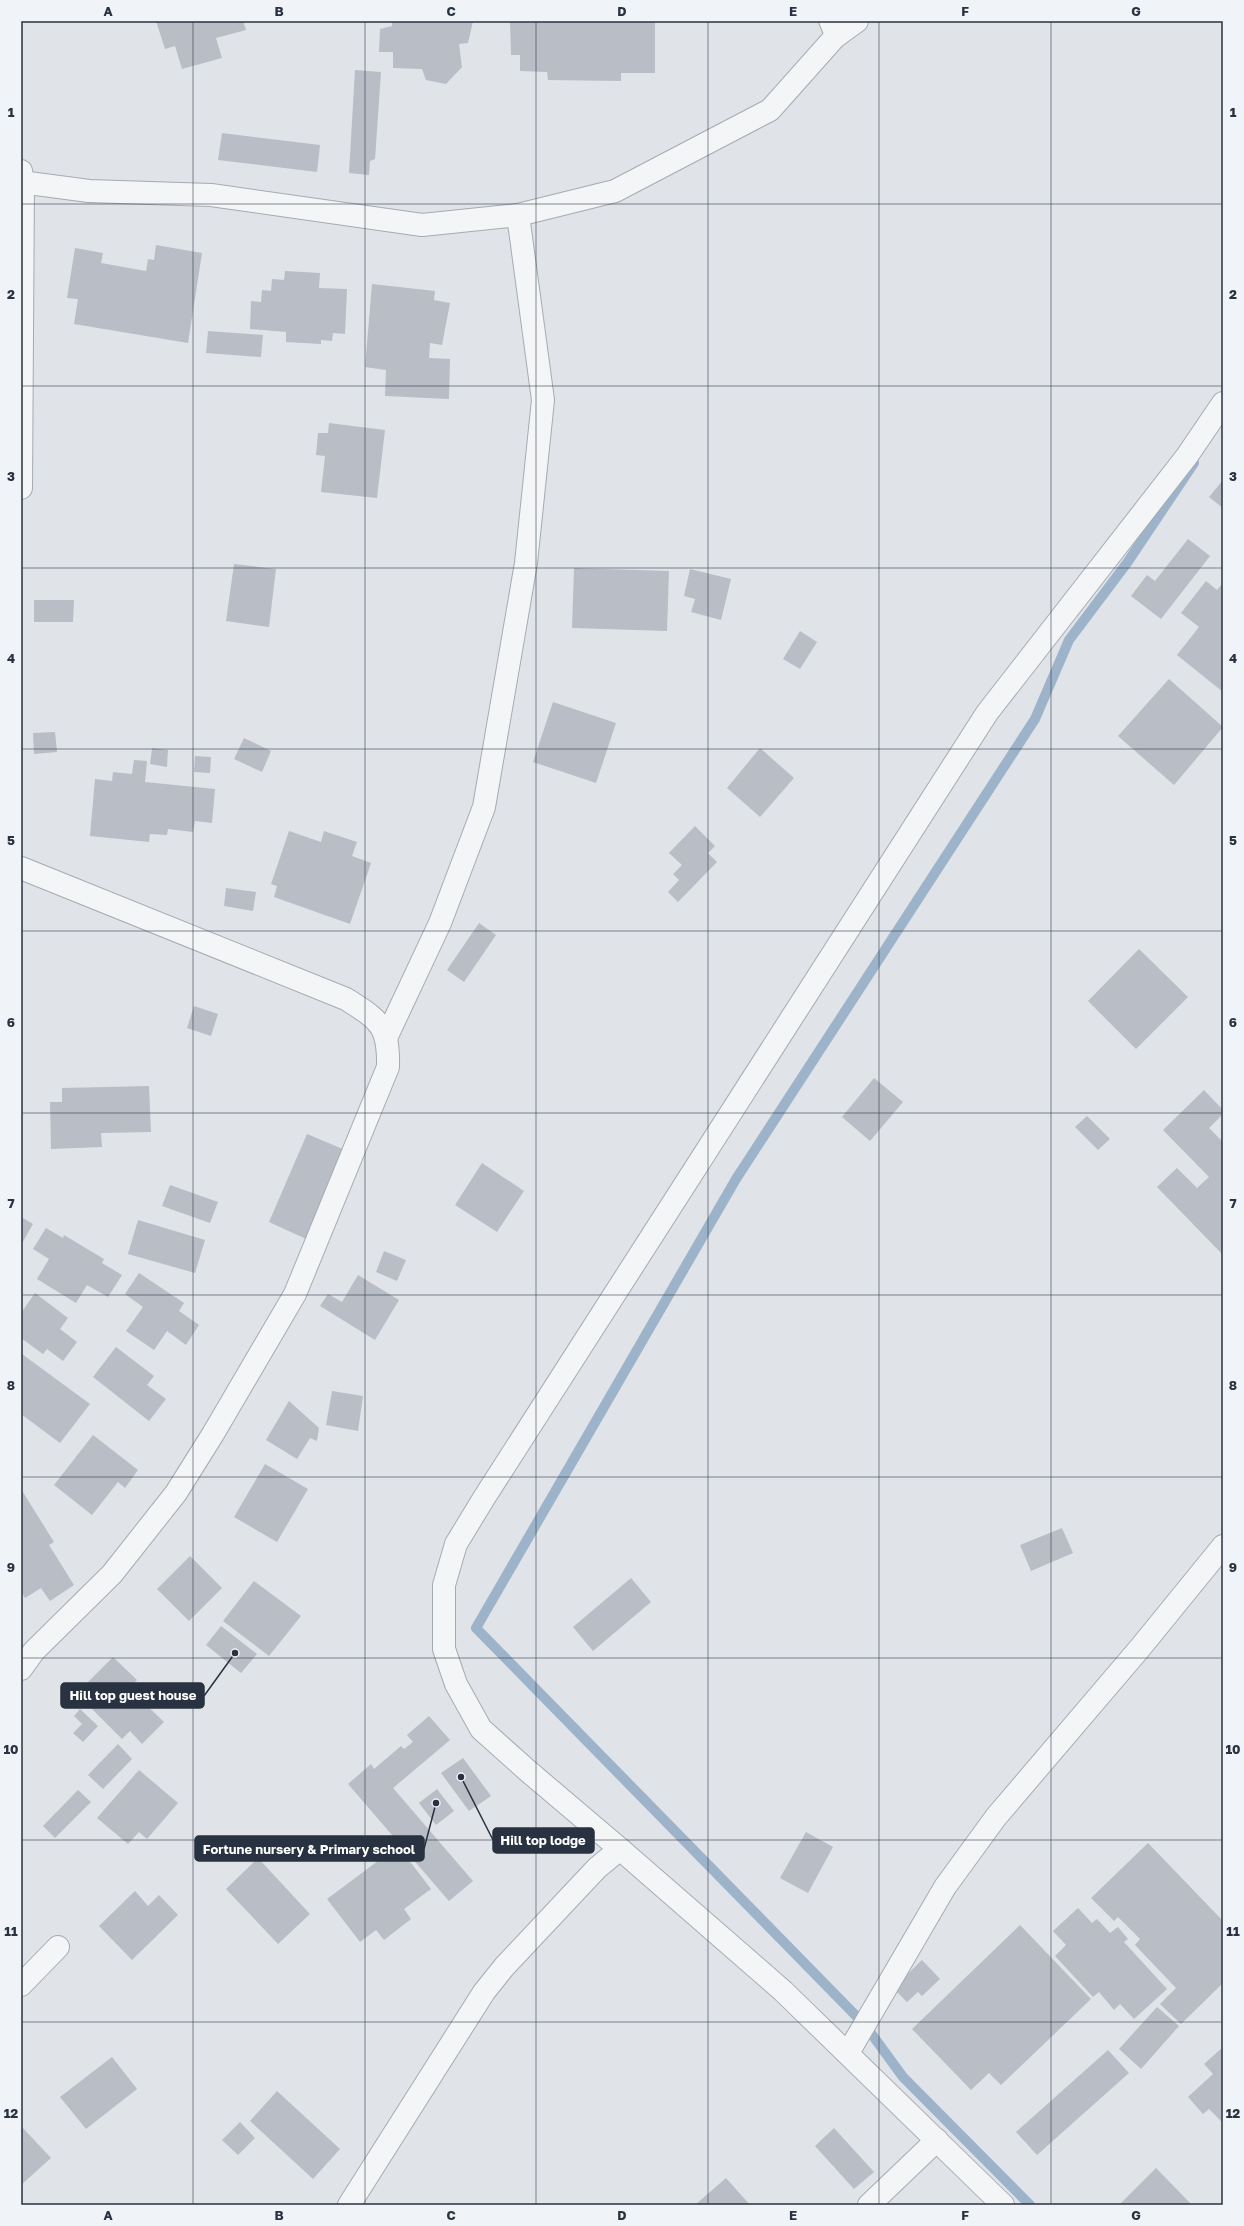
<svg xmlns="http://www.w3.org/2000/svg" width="1244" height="2226" font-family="'Golos Text',sans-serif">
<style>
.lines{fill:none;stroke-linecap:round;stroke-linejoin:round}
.stream{stroke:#9cb3c9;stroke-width:10}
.building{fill:#b8bdc6}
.lane-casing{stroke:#a5abb3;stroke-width:20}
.street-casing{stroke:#a5abb3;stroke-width:24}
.lane{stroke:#f3f5f7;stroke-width:18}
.street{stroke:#f3f5f7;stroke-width:22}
.grid{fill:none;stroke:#293240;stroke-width:1;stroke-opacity:0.55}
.leader{fill:none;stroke:#293240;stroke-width:1.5}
.callout-dot{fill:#293240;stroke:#f0f3f7;stroke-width:1.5}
.callout{fill:#293240;stroke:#293240;stroke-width:1.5}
.callout-label{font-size:13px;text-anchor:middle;font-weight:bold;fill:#fff}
.neatline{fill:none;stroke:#293240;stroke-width:1.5}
.grid-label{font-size:13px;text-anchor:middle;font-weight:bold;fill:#293240}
</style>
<rect width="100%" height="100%" fill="#e0e4e9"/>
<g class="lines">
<polyline class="stream" points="1030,2205 903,2077 865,2025 476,1628 736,1179 1035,719 1069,640 1127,563 1194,463"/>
</g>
<g class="building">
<polygon points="156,21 243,21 246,30 216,38 222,58 182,69 175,46 165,49"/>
<polygon points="392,21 473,21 468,43 459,44 462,67 446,84 426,80 422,69 393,68 393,52 379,52 380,29 392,26"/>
<polygon points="510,21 655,21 655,73 621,73 621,81 548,80 547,72 520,71 520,55 511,55"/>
<polygon points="355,70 381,72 375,159 370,161 369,175 349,173"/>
<polygon points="222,133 320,145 317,172 218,160"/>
<polygon points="156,245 202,253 188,343 74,324 78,299 67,298 75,248 103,253 101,263 146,271 148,259 154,260"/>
<polygon points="285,271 320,273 319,288 347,289 345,334 333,333 332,341 321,340 321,344 286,342 286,332 250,329 251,301 261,302 262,290 271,291 272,279 284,280"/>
<polygon points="372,284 435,291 434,300 450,303 442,345 430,343 429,358 450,359 449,399 385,396 386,370 365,367"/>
<polygon points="208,331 263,335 261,357 206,353"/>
<polygon points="329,423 385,430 377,498 321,492 325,456 316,455 318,433 328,433"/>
<polygon points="1223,480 1223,508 1209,497"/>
<polygon points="1188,539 1210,556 1161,619 1131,596 1147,575 1155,581"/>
<polygon points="234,564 276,569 269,627 226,621"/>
<polygon points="574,568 669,571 667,631 572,628"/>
<polygon points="690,569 731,579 721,620 691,612 695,599 684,596"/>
<polygon points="1206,581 1217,590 1223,583 1223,692 1177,655 1199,627 1181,613"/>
<polygon points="34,600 74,600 73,622 34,622"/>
<polygon points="800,631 817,642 800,669 783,659"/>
<polygon points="1169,679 1223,727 1174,785 1118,736"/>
<polygon points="553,702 616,723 596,783 533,762"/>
<polygon points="55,732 57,752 34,754 33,733"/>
<polygon points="244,738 271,751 262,772 234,759"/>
<polygon points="152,748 168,750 167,767 150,764"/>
<polygon points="760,748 794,778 760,817 727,788"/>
<polygon points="195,756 211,757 210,773 194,772"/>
<polygon points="134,760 147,761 145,782 215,789 212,823 195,821 193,832 168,829 167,835 150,834 149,842 90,836 95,779 112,781 113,772 132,774"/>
<polygon points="695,826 715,846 708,853 717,862 678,902 668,892 679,880 673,874 682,865 669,853"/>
<polygon points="289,831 321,842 324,831 357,842 352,856 371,863 350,924 274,897 277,886 271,884"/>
<polygon points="226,888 256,892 253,911 224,906"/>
<polygon points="479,923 496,935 464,982 447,970"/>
<polygon points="1139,949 1188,997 1136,1049 1088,1001"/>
<polygon points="194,1006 218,1014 211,1036 187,1028"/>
<polygon points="874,1078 903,1102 870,1141 842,1117"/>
<polygon points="149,1086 151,1132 101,1133 102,1147 51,1149 50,1102 62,1102 62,1088"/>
<polygon points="1204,1090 1223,1110 1223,1114 1209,1128 1223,1142 1223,1255 1157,1187 1177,1168 1197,1188 1209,1177 1163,1130"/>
<polygon points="1087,1116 1110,1139 1098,1150 1075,1127"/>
<polygon points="307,1134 345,1150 306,1239 269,1222"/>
<polygon points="482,1163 524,1191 497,1232 455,1205"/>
<polygon points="170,1185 218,1202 210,1223 162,1206"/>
<polygon points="21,1217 33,1224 21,1245"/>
<polygon points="138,1220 205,1240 195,1273 128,1254"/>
<polygon points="46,1228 63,1238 64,1235 104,1259 102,1263 122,1275 108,1297 87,1285 76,1303 37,1279 49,1259 33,1249"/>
<polygon points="384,1251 406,1260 397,1281 376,1272"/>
<polygon points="139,1273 184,1303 179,1311 199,1325 186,1345 167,1331 154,1350 126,1331 143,1307 125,1294"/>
<polygon points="358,1275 399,1300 375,1340 320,1306 328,1294 342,1302"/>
<polygon points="35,1293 68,1318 60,1329 77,1342 63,1361 47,1349 43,1354 21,1338 21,1313"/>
<polygon points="116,1347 154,1376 147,1385 166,1399 149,1421 93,1377"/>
<polygon points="22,1354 90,1404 60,1443 21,1414"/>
<polygon points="332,1391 363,1396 358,1431 326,1425"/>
<polygon points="289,1401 319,1428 317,1441 310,1438 297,1459 266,1440"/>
<polygon points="93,1435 138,1470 125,1488 118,1482 92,1515 54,1485"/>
<polygon points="265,1464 308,1489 277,1542 234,1517"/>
<polygon points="21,1489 54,1542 49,1545 74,1585 50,1601 41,1588 25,1598 21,1591"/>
<polygon points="1062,1528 1073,1553 1031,1571 1020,1545"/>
<polygon points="190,1556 222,1588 189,1621 157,1589"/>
<polygon points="631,1578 651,1602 593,1651 573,1627"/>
<polygon points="254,1581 301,1616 269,1656 223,1621"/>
<polygon points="221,1626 257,1654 241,1673 206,1645"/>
<polygon points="113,1657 137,1680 133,1684 145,1696 141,1700 164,1722 142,1744 130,1731 122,1739 92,1709 98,1703 82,1688"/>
<polygon points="80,1709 98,1726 83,1742 73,1733 82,1724 74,1716"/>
<polygon points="429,1716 450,1740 393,1788 473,1881 449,1901 348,1784 371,1764 374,1769 401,1746 404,1749 413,1742 407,1735"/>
<polygon points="118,1744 132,1759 103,1789 88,1775"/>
<polygon points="463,1758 491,1796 469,1811 441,1773"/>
<polygon points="139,1770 178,1803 147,1839 139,1832 128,1844 97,1818"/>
<polygon points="437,1789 454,1811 436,1825 419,1803"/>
<polygon points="78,1790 91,1802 55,1838 43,1826"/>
<polygon points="806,1832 833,1847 808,1893 780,1878"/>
<polygon points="1148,1843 1223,1921 1223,1983 1181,2024 1160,2004 1176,1988 1135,1945 1140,1939 1118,1917 1114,1921 1091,1898"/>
<polygon points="398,1846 431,1889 404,1909 411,1919 384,1940 376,1930 360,1942 327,1899"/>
<polygon points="258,1858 310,1914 278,1944 226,1889"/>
<polygon points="135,1891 148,1906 159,1895 178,1915 132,1960 99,1926"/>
<polygon points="1078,1908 1092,1923 1097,1919 1110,1933 1118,1927 1128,1939 1124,1942 1167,1989 1134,2019 1120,2004 1114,2010 1099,1992 1093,1997 1055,1956 1066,1945 1053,1931"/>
<polygon points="1020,1925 1091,1999 1001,2085 989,2073 971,2090 912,2029"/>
<polygon points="922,1960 940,1979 922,1996 918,1992 907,2002 893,1988"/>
<polygon points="1157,2007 1179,2026 1141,2069 1119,2049"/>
<polygon points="1223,2047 1223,2123 1209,2109 1203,2114 1188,2097 1213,2074 1204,2064"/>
<polygon points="1108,2050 1129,2073 1037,2155 1016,2132"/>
<polygon points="112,2057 137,2089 86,2129 60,2097"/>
<polygon points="277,2091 340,2149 313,2179 250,2121"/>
<polygon points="240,2122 255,2138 238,2155 222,2140"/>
<polygon points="21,2126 51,2158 21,2185"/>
<polygon points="834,2128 874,2172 854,2189 815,2146"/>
<polygon points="1156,2168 1192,2205 1119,2205"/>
<polygon points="726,2178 750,2205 695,2205"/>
</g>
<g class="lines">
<g class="lane-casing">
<polyline id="lane" points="828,21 835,37"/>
</g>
<g class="street-casing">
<g id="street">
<polyline points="21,171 23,182 21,488"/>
<polyline points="21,182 89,191 211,195 422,225 518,215 615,191 770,110 835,37 857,21"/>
<path d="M 21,868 L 346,999 C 379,1020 389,1025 388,1067 L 295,1294 L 213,1434 L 176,1493 L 112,1574 L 34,1651 L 21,1669"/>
<polyline points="387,1036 440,923 484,807 526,563 543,400 518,215"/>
<polyline points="21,1985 58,1947"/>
<polyline points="848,2053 945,1887 996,1817 1140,1648 1223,1546"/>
<polyline points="349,2205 484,1992 504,1967 597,1868 620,1849"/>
<polyline points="869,2205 937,2140"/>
<polyline points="1003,2205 783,1991 620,1849 528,1771 481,1729 456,1684 444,1649 444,1585 456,1544 484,1498 987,713 1187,456 1223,403"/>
</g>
</g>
<use href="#lane" class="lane"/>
<use href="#street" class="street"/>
</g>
<path class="grid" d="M 193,21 L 193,2205M 365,21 L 365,2205M 536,21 L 536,2205M 708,21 L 708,2205M 879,21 L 879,2205M 1051,21 L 1051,2205M 21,204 L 1223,204M 21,386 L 1223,386M 21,568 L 1223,568M 21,749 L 1223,749M 21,931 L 1223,931M 21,1113 L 1223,1113M 21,1295 L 1223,1295M 21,1477 L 1223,1477M 21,1658 L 1223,1658M 21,1840 L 1223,1840M 21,2022 L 1223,2022"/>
<path class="leader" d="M235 1653L204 1696M461 1777L493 1840M436 1803L424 1849"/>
<g class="callout-dot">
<circle cx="235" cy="1653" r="4"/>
<circle cx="461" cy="1777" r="4"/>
<circle cx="436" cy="1803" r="4"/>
</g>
<g class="callout">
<rect x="61" y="1683" width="143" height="25" rx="4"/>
<rect x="493" y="1828" width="101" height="25" rx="4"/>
<rect x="195" y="1836" width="229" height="25" rx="4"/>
</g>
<g class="callout-label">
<text x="133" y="1700">Hill top guest house</text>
<text x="543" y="1845">Hill top lodge</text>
<text x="309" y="1854">Fortune nursery &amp; Primary school</text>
</g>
<rect width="1244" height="2226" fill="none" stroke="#f0f3f7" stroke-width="44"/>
<rect x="22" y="22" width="1200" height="2182" class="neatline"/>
<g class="grid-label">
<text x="108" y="16">A</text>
<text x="279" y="16">B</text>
<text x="451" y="16">C</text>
<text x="622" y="16">D</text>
<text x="793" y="16">E</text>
<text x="965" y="16">F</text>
<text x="1136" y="16">G</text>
<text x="11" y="117">1</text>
<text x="1233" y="117">1</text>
<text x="11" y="299">2</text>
<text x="1233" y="299">2</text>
<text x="11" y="481">3</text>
<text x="1233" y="481">3</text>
<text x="11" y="663">4</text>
<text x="1233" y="663">4</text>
<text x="11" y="845">5</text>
<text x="1233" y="845">5</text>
<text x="11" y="1027">6</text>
<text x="1233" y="1027">6</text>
<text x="11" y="1208">7</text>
<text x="1233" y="1208">7</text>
<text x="11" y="1390">8</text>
<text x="1233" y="1390">8</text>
<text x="11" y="1572">9</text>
<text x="1233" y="1572">9</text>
<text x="11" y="1754">10</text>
<text x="1233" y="1754">10</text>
<text x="11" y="1936">11</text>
<text x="1233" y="1936">11</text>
<text x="11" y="2118">12</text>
<text x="1233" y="2118">12</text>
<text x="108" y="2220">A</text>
<text x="279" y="2220">B</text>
<text x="451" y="2220">C</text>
<text x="622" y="2220">D</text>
<text x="793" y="2220">E</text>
<text x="965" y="2220">F</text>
<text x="1136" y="2220">G</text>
</g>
</svg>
